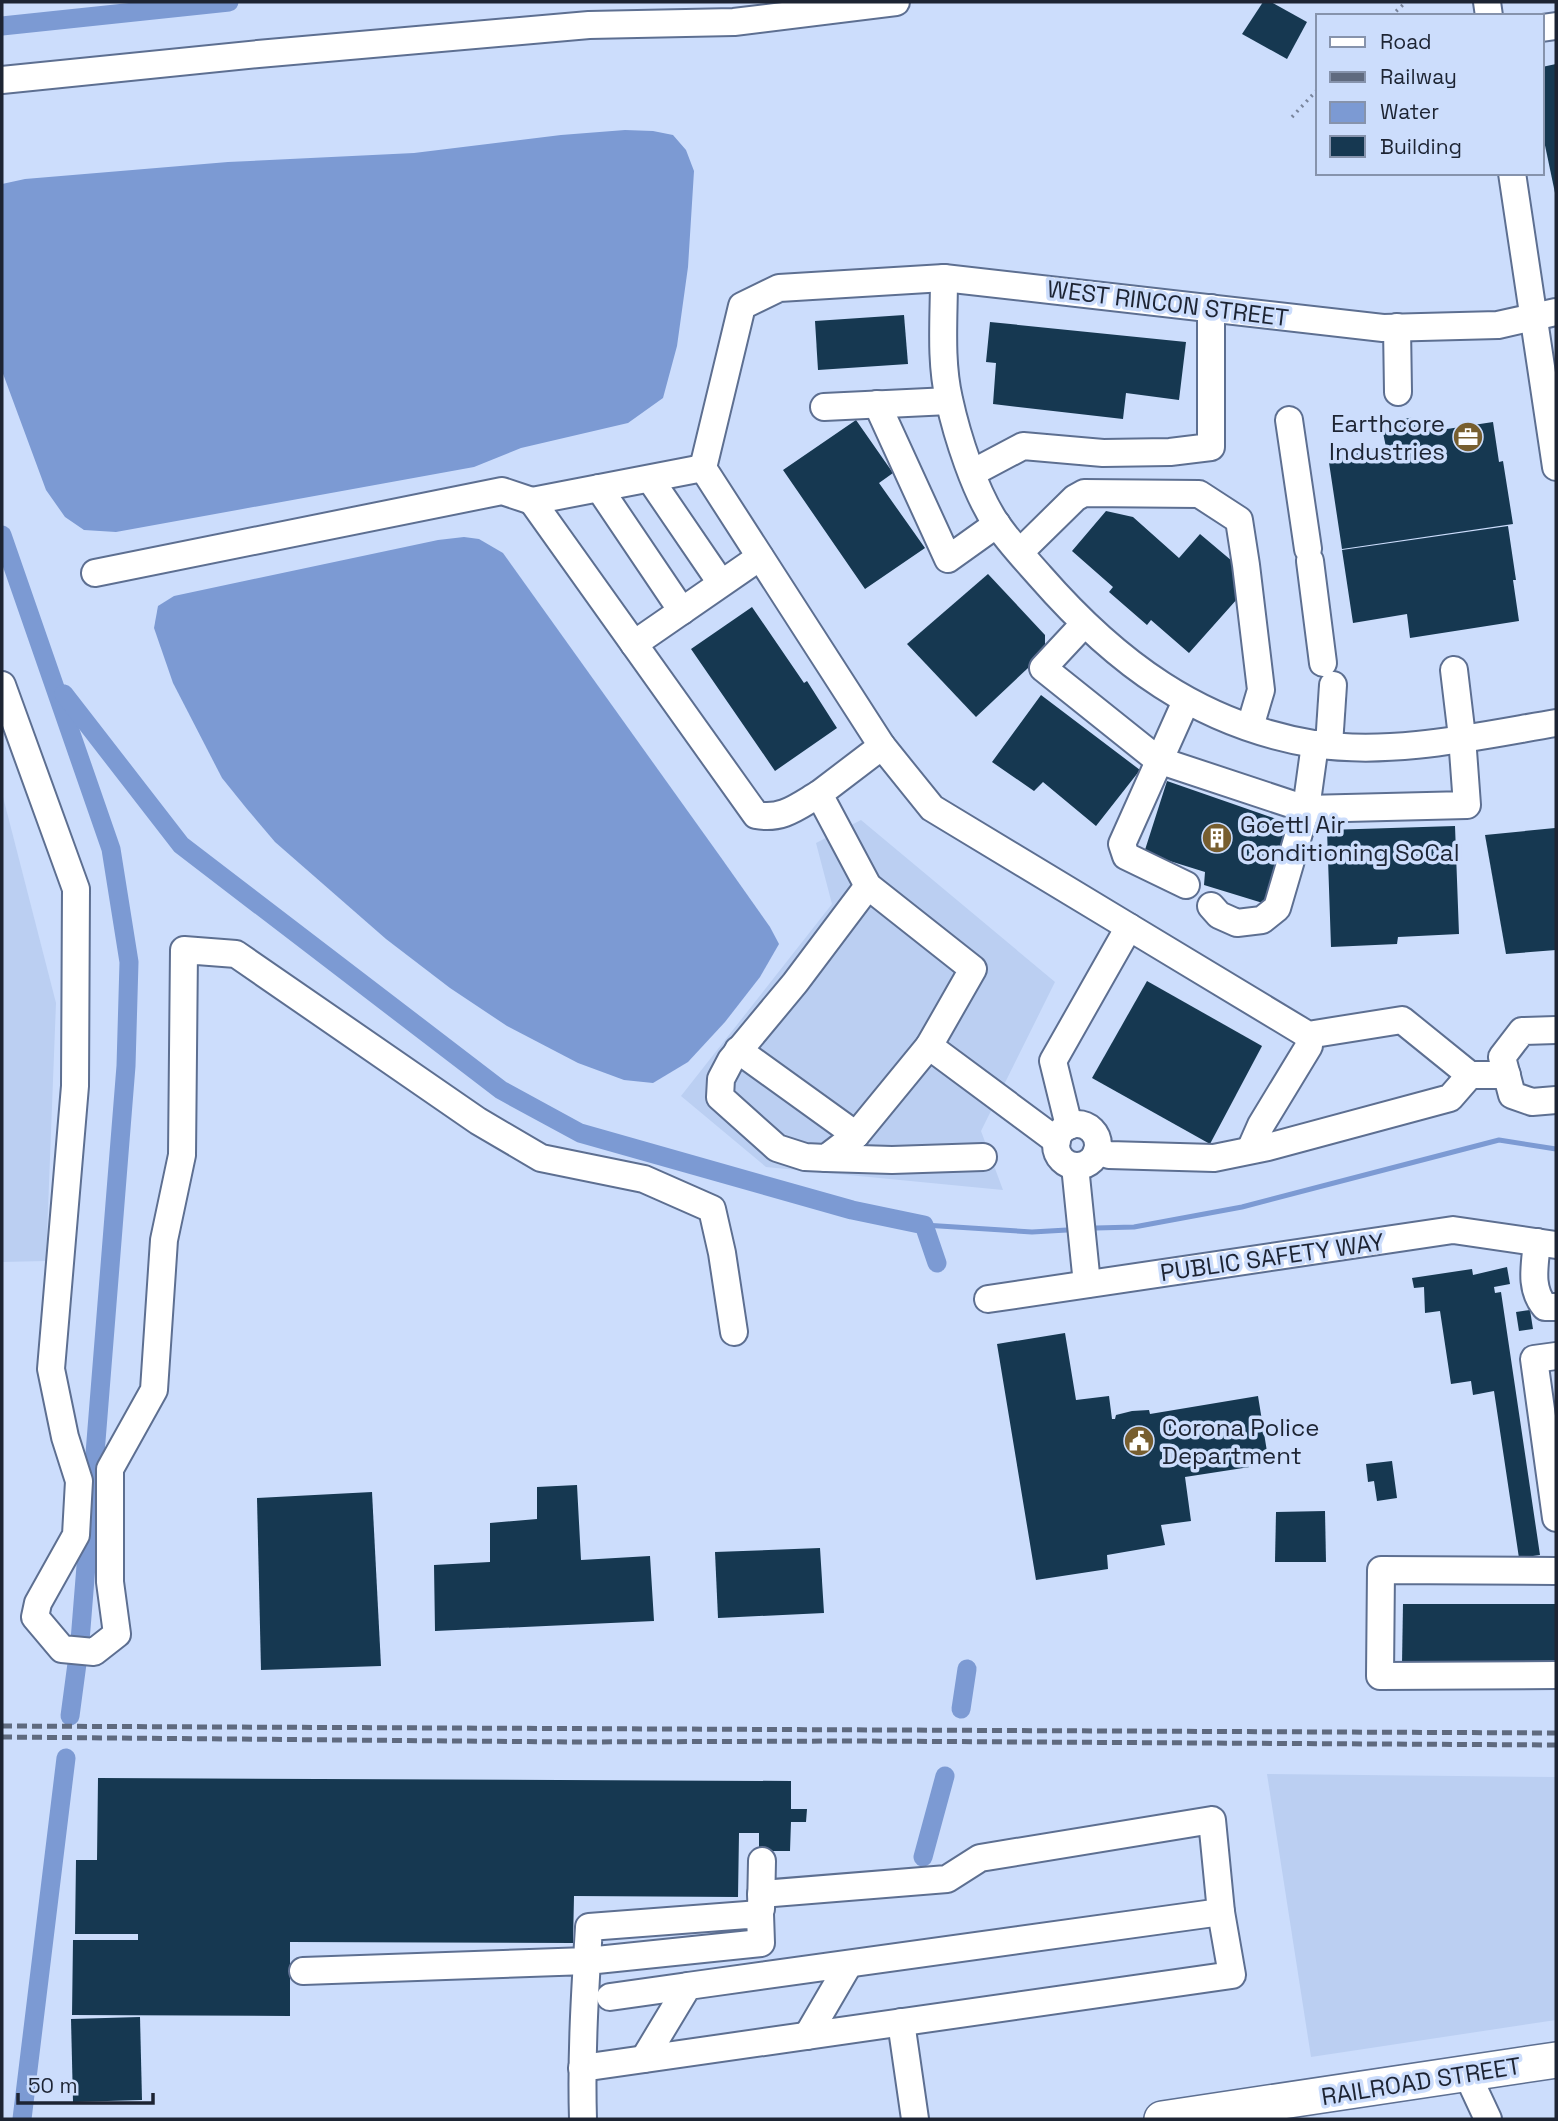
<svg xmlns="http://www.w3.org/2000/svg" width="1558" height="2121" font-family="'Space Grotesk',sans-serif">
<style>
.built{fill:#bbcff2}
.water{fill:#7c9ad3}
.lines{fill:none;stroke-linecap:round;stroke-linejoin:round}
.stream{stroke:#7c9ad3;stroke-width:5}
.canal{stroke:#7c9ad3;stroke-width:19}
.building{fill:#163851}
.minor-casing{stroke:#5d6f91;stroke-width:30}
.major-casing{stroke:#5d6f91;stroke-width:38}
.path{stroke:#79859c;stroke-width:3.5;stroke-dasharray:2 5;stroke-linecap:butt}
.minor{stroke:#fff;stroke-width:26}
.major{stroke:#fff;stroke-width:35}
.rail{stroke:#5f6a7f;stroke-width:5;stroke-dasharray:10 5;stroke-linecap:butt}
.labels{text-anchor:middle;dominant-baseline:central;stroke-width:7;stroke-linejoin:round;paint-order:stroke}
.street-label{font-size:24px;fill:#1d2433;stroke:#ccddfc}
.poi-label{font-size:24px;fill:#1d2433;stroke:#ccddfc;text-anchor:start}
</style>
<rect width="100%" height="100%" fill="#ccddfc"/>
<g class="built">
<polygon points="2,793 56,1003 46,1261 2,1262"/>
<polygon points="861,820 1055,982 981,1131 1003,1190 766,1167 681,1096 832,904 816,843"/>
<polygon points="1267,1774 1556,1777 1556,2020 1311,2057"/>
</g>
<g class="water">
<polygon points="625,130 653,131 673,135 686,150 694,171 688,267 677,346 663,398 628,423 521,448 474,467 116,532 84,530 65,517 46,490 2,371 2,184 25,179 228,162 414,153 561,135"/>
<polygon points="464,537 479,539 503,553 722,859 770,927 779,944 760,977 725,1022 688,1062 653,1083 624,1080 578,1063 507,1026 450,988 386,939 275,842 247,809 222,778 173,683 154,628 158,606 174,596 438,540"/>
</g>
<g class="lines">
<g class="stream">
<polyline points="924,1225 1032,1232 1067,1230"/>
<polyline points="1096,1228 1134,1227 1242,1207 1499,1140 1556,1149"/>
</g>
<g class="canal">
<polyline points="2,26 229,2"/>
<polyline points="2,535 111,849 129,962 126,1066 80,1641"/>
<polyline points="64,694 181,845 501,1090 580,1133 852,1210 924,1225 937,1263"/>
<polyline points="961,1709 967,1669"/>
<polyline points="70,1716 78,1656"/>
<polyline points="923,1857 945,1776"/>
<polyline points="22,2119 66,1758"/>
</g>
</g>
<g class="building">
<polygon points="1263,2 1271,2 1307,22 1287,59 1242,34"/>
<polygon points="1556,64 1556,193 1555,193 1542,131 1542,67"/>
<polygon points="904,315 908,364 818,370 815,321"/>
<polygon points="990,322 1186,342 1179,400 1126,393 1123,419 993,404 996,363 986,362"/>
<polygon points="1415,417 1416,426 1433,423 1434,431 1493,422 1499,462 1503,461 1513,524 1342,549 1328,456 1386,447 1381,423"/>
<polygon points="856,420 893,473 879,483 925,548 865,589 783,470"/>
<polygon points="1106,511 1133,517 1179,558 1200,534 1232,561 1238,598 1189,653 1151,620 1147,625 1109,592 1113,587 1072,551"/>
<polygon points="1508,526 1516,580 1513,580 1519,621 1410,638 1407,614 1353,623 1342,550"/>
<polygon points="988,574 1045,635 1045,652 976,717 907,644"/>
<polygon points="752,607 804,683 807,681 837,728 775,771 691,649"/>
<polygon points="1041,695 1140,770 1096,826 1043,782 1034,791 992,762"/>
<polygon points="1167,781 1291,824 1266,904 1204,885 1205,872 1144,853"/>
<polygon points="1455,826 1459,934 1398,937 1397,944 1331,947 1327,830"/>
<polygon points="1555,828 1556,950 1506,954 1485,835"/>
<polygon points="1147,981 1262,1046 1210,1144 1092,1078"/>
<polygon points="1507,1267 1510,1284 1494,1287 1495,1293 1501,1292 1540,1555 1519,1558 1494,1391 1473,1395 1471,1381 1451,1384 1440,1311 1425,1313 1424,1287 1414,1288 1412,1278 1472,1269 1473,1275"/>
<polygon points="1530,1310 1533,1329 1519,1331 1516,1312"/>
<polygon points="1065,1333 1076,1400 1109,1396 1112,1419 1115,1419 1116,1415 1132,1411 1149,1410 1150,1414 1258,1396 1269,1464 1185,1477 1191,1521 1161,1525 1165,1545 1107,1555 1108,1569 1036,1580 997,1344"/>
<polygon points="1392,1461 1397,1498 1377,1501 1374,1481 1368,1482 1366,1464"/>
<polygon points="577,1485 581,1560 650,1556 654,1621 435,1631 434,1565 490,1562 490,1523 537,1519 537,1487"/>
<polygon points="372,1492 381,1666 261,1670 257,1498"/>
<polygon points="1325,1511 1326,1562 1275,1562 1276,1512"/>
<polygon points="820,1548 824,1613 718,1618 715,1552"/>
<polygon points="1403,1604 1556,1604 1556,1665 1402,1664"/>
<polygon points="98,1778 791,1781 791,1809 807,1809 806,1822 791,1822 790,1851 759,1851 759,1833 739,1833 738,1897 574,1896 573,1943 290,1942 290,2016 72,2015 73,1940 138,1940 138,1934 75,1934 76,1860 97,1860"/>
<polygon points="140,2017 142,2100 73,2102 71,2019"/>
</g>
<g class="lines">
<g class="minor-casing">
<g id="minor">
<polyline points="1487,2 1489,16"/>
<polyline points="1542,28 1556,26"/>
<polyline points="2,80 258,54 589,25 734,22 896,2"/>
<polyline points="1512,173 1556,467"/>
<path d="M 944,278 C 944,318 940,360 949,399 C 957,436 975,492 996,523 C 1009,542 1025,559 1040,576 C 1115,662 1199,725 1314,744 C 1392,756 1479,736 1556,723"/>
<polyline points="1397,327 1398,392"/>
<polyline points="877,404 948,559 997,524"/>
<polyline points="824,407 949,401"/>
<polyline points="1289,420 1308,549"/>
<path d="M 703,468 L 532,501 L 756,815 C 782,820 797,807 819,794"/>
<polyline points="972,473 1023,446 1103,453 1170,452 1211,447 1211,308"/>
<polyline points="650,479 721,583"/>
<polyline points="599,488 682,611"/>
<polyline points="1020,552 1075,498 1084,493 1199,494 1239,520 1246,565 1261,690 1250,727"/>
<polyline points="1310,561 1323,663"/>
<polyline points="95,573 502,491 532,501"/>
<polyline points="1084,624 1043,668 1158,760 1306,809 1467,805 1462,737 1454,670"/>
<polyline points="634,644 760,557"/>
<polyline points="2,685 76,889 75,1086 51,1369 65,1437 79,1481 76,1535 38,1603 35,1617 62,1649 94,1652 117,1634 110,1582 110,1469 154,1390 164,1240 182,1155 184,950 236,954 478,1121 541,1158 644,1179 712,1209 722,1253 734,1332"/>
<polyline points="1186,701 1122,844 1126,856 1186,885"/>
<polyline points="1329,745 1333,685"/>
<polyline points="882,746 703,468 742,306 779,288 944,278 1383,328 1498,325 1556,312"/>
<polyline points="868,886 795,983 731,1060 721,1079 720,1097 777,1148 805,1157 826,1158 856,1135 929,1046"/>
<polyline points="1211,906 1219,915 1237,923 1262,920 1277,908 1306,809 1315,744"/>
<polyline points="1556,1030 1522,1031 1502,1057 1512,1095 1532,1102 1556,1100"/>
<polyline points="738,1050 856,1135"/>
<circle cx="1077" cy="1145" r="21"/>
<polyline points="1069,1126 1053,1061 1129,927 1308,1035 1402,1020 1470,1075"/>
<polyline points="1057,1141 929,1046 973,969 868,886 819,794 882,746 932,808 1129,927"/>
<polyline points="1250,1150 1261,1125 1309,1046 1308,1035"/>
<polyline points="1097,1151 1109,1155 1214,1158 1268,1147 1450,1098 1470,1075 1507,1075"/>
<polyline points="826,1158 892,1160 983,1157"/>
<polyline points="1075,1166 1087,1284"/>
<path d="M 1537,1242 C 1535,1265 1529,1288 1545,1307 L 1556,1307"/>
<polyline points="988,1299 1453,1230 1556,1245"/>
<polyline points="1556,1356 1534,1359 1556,1518"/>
<polyline points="1556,1571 1381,1570 1380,1676 1556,1675"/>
<polyline points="761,1909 762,1861"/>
<path d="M 303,1971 L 587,1961 L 761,1943 L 760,1914 L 589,1927 C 585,1991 581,2055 583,2119"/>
<polyline points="610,1997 688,1986"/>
<polyline points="901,2022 915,2119"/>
<polyline points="807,2036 849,1964"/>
<polyline points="644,2059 688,1986 1221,1912"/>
<polyline points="582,2068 1232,1975 1221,1912 1212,1820 980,1858 947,1879 761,1894"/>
<polyline points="1467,2074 1488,2119"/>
</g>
</g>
<g class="major-casing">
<polyline id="major" points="1162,2119 1556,2060"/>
</g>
<g class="path">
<polyline points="1391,16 1406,2"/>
<polyline points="1292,117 1318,89"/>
</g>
<use href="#minor" class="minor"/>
<use href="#major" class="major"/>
<g class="rail">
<polyline points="2,1726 1556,1733"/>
<polyline points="2,1737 573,1742 853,1741 1556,1745"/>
</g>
</g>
<defs>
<g id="office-disc" transform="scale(1.575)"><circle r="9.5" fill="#775e2f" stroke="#ccddfc"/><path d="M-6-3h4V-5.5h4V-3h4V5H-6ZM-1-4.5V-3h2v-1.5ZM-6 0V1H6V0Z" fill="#fff"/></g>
<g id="building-disc" transform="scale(1.575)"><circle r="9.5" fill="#775e2f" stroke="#ccddfc"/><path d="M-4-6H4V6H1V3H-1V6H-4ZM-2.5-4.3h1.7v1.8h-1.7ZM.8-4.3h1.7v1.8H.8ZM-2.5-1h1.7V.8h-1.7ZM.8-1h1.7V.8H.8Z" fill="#fff"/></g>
<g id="civic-disc" transform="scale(1.575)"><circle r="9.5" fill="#775e2f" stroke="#ccddfc"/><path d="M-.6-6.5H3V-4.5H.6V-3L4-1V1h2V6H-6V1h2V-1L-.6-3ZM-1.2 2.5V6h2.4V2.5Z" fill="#fff"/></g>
</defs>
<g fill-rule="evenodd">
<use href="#office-disc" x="1468" y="437"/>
<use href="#building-disc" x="1217" y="838"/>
<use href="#civic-disc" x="1139" y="1441"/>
</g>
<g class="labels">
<g class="street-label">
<text transform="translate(1168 303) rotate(7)">WEST RINCON STREET</text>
<text transform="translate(1272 1257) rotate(-8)">PUBLIC SAFETY WAY</text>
<text transform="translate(1421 2081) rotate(-9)">RAILROAD STREET</text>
</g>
<g class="poi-label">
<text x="1445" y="423" text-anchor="end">Earthcore<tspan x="1445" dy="28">Industries</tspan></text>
<text x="1240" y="824">Goettl Air<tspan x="1240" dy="28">Conditioning SoCal</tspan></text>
<text x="1162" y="1427">Corona Police<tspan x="1162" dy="28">Department</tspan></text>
</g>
</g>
<rect width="1558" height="2121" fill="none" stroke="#1d2433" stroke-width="7"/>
<rect x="1316" y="14" width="228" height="161" fill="#ccddfc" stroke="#8693ac" stroke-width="2"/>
<rect x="1330" y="37" width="35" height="10" fill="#ffffff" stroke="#8693ac" stroke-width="2"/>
<text x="1380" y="49" font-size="21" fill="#1d2433">Road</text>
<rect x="1330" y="72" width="35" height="10" fill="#5f6a7f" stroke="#8693ac" stroke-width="2"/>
<text x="1380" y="84" font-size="21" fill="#1d2433">Railway</text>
<rect x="1330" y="102" width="35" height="21" fill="#7c9ad3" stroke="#8693ac" stroke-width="2"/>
<text x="1380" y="119" font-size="21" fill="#1d2433">Water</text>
<rect x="1330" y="136" width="35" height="21" fill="#163851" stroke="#8693ac" stroke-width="2"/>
<text x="1380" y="154" font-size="21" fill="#1d2433">Building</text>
<path d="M18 2093v10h135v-10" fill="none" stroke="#1d2433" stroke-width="3.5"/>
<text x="28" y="2093" font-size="21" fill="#1d2433" stroke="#ccddfc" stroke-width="5" paint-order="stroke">50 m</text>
</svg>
